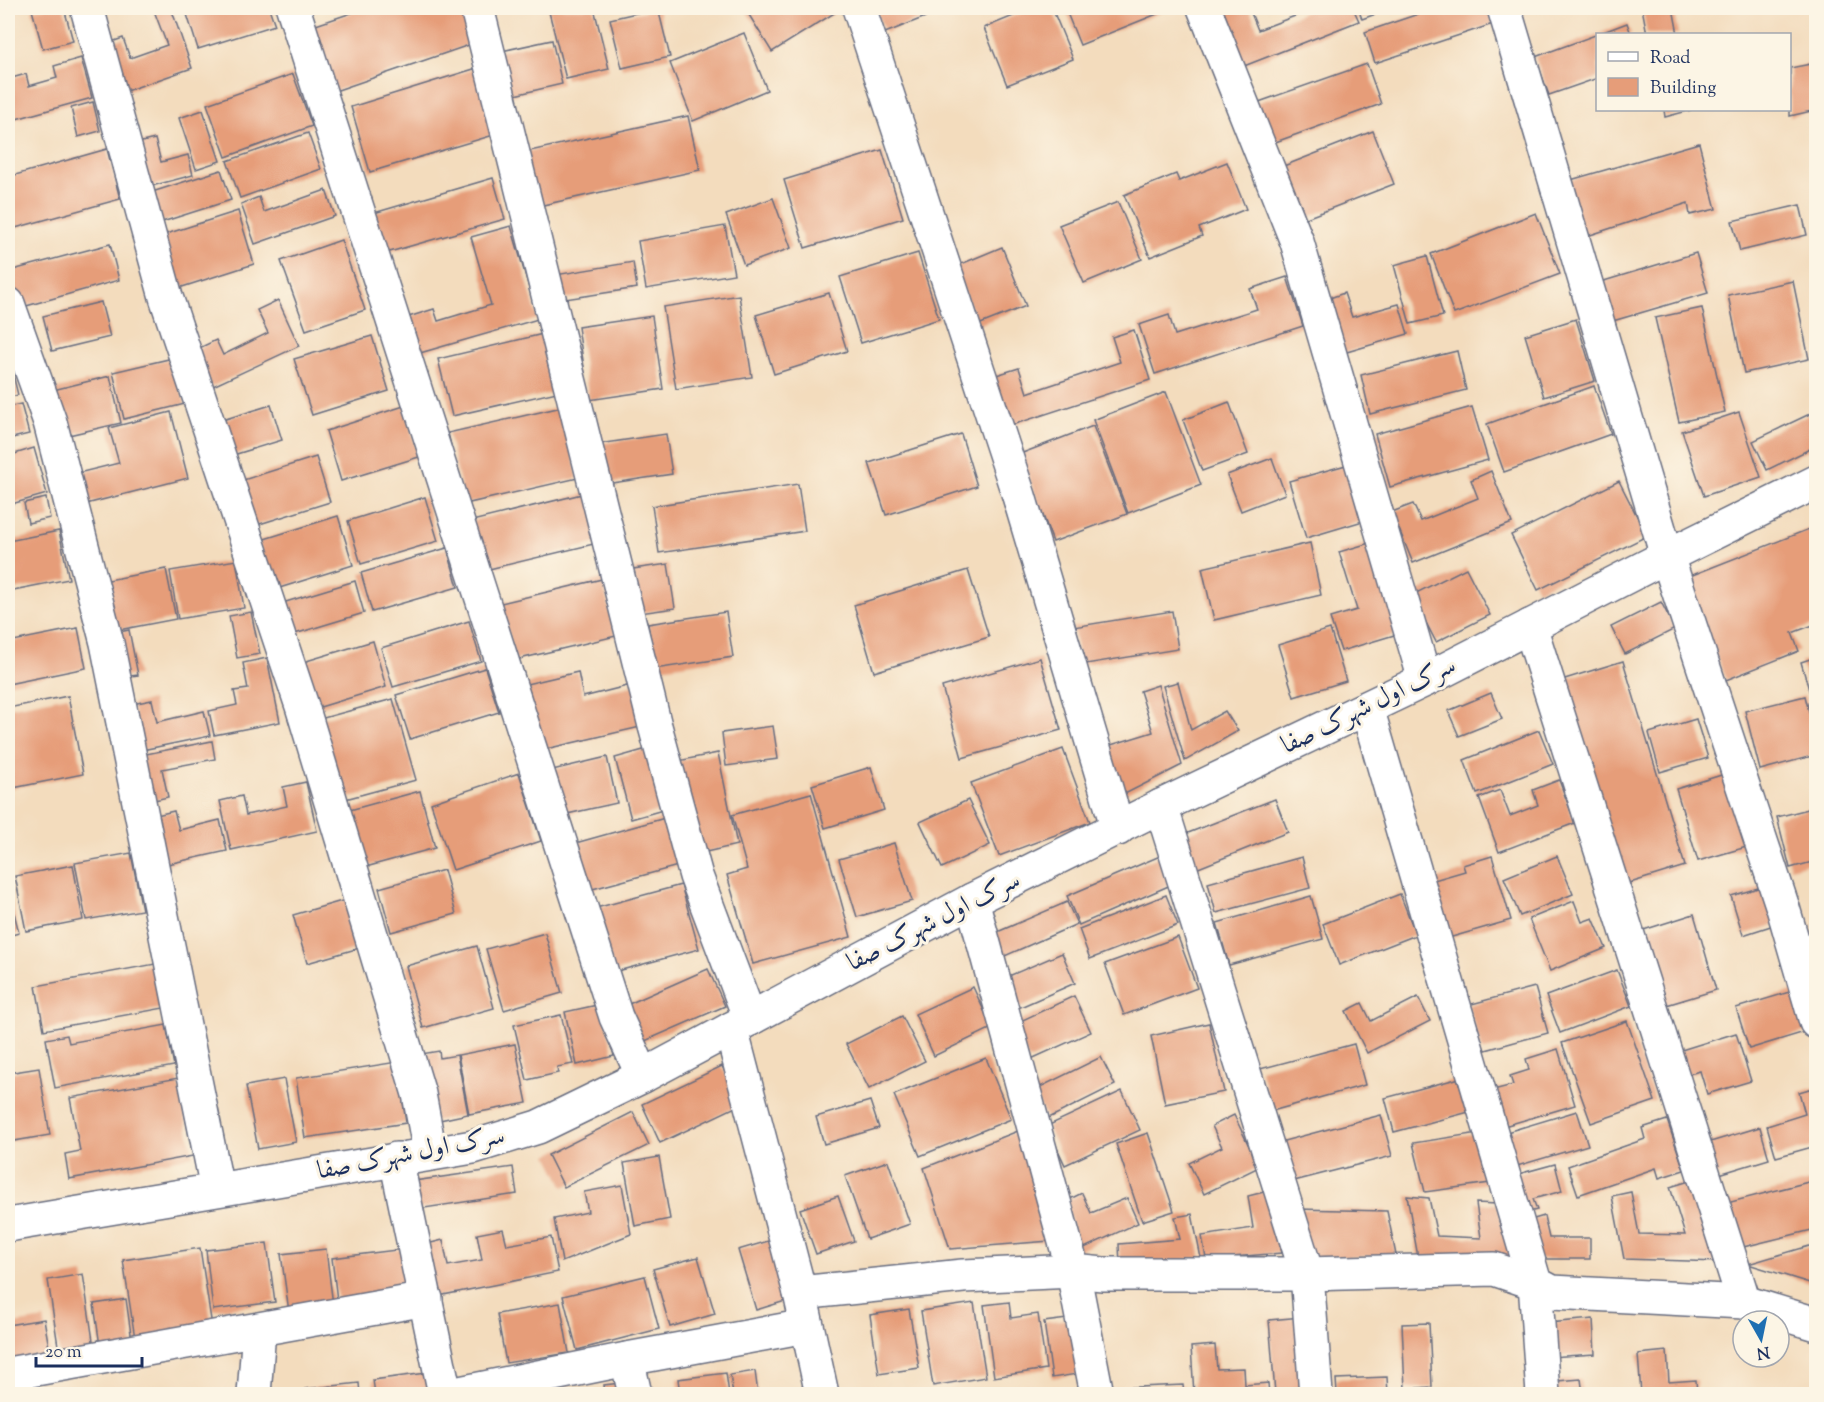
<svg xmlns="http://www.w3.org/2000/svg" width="1824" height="1402" font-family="'Sorts Mill Goudy',Amiri,serif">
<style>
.building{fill:#e69d79}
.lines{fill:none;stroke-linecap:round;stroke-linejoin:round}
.minor-casing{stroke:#676c7f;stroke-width:36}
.minor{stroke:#fff;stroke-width:33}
.labels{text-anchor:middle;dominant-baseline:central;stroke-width:6;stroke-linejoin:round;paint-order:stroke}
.street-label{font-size:26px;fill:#1b2f5e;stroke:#fcf5e5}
</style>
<rect width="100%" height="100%" fill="#fcf5e5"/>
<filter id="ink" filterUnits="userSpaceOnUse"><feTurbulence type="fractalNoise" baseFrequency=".0167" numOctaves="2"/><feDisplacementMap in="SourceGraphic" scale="12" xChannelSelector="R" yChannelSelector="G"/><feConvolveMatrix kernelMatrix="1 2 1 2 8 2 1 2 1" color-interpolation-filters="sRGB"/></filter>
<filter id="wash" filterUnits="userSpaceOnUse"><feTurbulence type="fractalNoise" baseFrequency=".008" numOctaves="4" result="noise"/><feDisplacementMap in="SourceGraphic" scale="24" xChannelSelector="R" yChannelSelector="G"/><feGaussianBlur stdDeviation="1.35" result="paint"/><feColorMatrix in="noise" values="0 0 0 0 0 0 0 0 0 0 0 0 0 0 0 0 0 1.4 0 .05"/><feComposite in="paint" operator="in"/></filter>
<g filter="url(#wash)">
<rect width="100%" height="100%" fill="#f3dcbd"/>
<g id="blocks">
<g class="building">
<polygon points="40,8 64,8 73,41 43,49 32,10"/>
<polygon points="153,8 171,8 192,68 120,93 103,45 123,38 130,58 167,45"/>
<polygon points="185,8 269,8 275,25 198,49"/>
<polygon points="366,8 463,8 475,43 332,92 310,27"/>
<polygon points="548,8 594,8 609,69 566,79"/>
<polygon points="658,8 670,57 622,68 610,19"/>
<polygon points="751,8 834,8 836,12 772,52 746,10"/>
<polygon points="875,8 948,8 885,33"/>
<polygon points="1033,8 1052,8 1073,59 1007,85 984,28"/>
<polygon points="1065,8 1172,8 1080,45"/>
<polygon points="1220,8 1249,8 1258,30 1316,8 1353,8 1359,21 1239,68"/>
<polygon points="1358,8 1383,8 1384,11 1362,19"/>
<polygon points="1436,8 1487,8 1493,24 1375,63 1365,32"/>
<polygon points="1642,8 1673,8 1678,34 1647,34"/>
<polygon points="1627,23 1631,34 1598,34"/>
<polygon points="744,33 767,90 693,121 670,63"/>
<polygon points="1598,34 1598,78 1549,95 1535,57"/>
<polygon points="552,40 562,84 506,97 497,52"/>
<polygon points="81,58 92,98 16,119 8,90 8,79 26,74 29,86 57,78 54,66"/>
<polygon points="1816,63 1816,110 1790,116 1790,68"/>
<polygon points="1367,64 1381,104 1270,144 1256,103"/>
<polygon points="477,68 497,134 370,172 351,107"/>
<polygon points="293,74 312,126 226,157 207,104"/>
<polygon points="93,102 100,131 78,137 71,108"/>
<polygon points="203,110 220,161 196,169 179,118"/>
<polygon points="1664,110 1691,110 1665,117"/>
<polygon points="688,116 700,170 534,207 521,153"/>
<polygon points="1373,131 1394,184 1296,222 1276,169"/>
<polygon points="308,133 321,169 240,198 227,161"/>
<polygon points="155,139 161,162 188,155 193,175 144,188 133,144"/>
<polygon points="1699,143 1716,209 1690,215 1688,203 1578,239 1560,183"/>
<polygon points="107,149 120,199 8,230 8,177"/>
<polygon points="882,150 903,218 805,248 784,180"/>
<polygon points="1227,162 1246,209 1199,228 1202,236 1150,257 1124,195 1176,174 1179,181"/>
<polygon points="221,170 231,200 159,223 149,193"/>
<polygon points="493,178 505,219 386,253 374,213"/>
<polygon points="326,190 335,216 255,244 241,204 259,197 264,212"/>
<polygon points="773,198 791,248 744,265 726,215"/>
<polygon points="1118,202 1142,259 1084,283 1059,225"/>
<polygon points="1800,205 1807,235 1740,251 1732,221"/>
<polygon points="238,211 254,264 179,288 163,235"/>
<polygon points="1536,213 1560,274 1454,314 1431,254"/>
<polygon points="511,226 538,319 413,355 402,319 434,309 438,321 491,305 471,237"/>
<polygon points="725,226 734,274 646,289 638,241"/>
<polygon points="341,240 365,310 306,330 281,261"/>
<polygon points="110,244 119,280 19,308 9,271"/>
<polygon points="1002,247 1026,306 978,325 954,267"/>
<polygon points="918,253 939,319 861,343 840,277"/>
<polygon points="1696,253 1708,293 1606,323 1594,284"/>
<polygon points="1427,256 1443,316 1410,324 1394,265"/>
<polygon points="633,262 637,288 559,300 555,275"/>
<polygon points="1287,277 1303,326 1155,374 1139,325 1169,315 1175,335 1257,309 1250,289"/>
<polygon points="1793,281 1809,359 1744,373 1728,295"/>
<polygon points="829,293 847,351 774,374 756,315"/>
<polygon points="1344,293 1352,317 1399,304 1408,334 1340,354 1324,300"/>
<polygon points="739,295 752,377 676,389 663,307"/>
<polygon points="278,300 299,346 211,387 193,351 216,340 223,355 268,333 257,310"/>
<polygon points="101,302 110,337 52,351 43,316"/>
<polygon points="1702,308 1725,412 1679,422 1655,318"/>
<polygon points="652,316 663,389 589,400 578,327"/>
<polygon points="1576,319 1595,381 1544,397 1525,335"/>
<polygon points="1134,330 1150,380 1006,427 990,377 1019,368 1027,393 1120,362 1112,337"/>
<polygon points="543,334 557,392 452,416 438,359"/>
<polygon points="372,336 389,391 312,415 294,359"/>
<polygon points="1457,351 1466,390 1370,414 1361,375"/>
<polygon points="8,354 18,395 8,398"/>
<polygon points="173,358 185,404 124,419 113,372"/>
<polygon points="110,376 121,423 60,437 49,391"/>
<polygon points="1594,386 1611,434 1504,472 1487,424"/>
<polygon points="1166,392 1201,485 1128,513 1093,420"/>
<polygon points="1229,402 1248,454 1202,471 1183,420"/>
<polygon points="21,404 29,434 8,439 8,407"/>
<polygon points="271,405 282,440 230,456 219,421"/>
<polygon points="404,406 419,457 341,481 326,431"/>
<polygon points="562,407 578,478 465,504 448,433"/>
<polygon points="1472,407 1488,460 1390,487 1375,434"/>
<polygon points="1816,411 1816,446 1767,470 1753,441"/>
<polygon points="171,412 188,478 82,505 74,474 119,463 109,428"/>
<polygon points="1739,412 1761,477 1704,496 1682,431"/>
<polygon points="1093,426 1127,514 1053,542 1020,454"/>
<polygon points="666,434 672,474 606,484 599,444"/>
<polygon points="961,434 977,486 886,515 869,463"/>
<polygon points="34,448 47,494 8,505 8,456"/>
<polygon points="316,457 330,502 250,527 237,482"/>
<polygon points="1272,458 1285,494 1241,511 1227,475"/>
<polygon points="1346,465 1363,521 1306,538 1289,481"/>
<polygon points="1491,471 1512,523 1413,563 1392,512 1413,504 1421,521 1478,498 1471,480"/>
<polygon points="1619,481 1647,536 1538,590 1511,535"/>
<polygon points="798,484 805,531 659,553 652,506"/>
<polygon points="590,492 602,542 485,570 472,521"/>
<polygon points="425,497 438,541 361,564 348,521"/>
<polygon points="46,498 50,518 28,523 24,503"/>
<polygon points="338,516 353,565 273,590 258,541"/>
<polygon points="1809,529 1816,548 1816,624 1792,633 1799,651 1726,680 1685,578"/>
<polygon points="59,531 69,579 8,591 8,569 9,568 8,541"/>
<polygon points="1373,542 1401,633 1341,651 1330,618 1357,610 1339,552"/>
<polygon points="1310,543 1321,595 1214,620 1202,568"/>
<polygon points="447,548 458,587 372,612 361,573"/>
<polygon points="236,560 244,608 178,619 170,571"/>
<polygon points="668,564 675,608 640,613 633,569"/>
<polygon points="1466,568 1490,615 1436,642 1412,595"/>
<polygon points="166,569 176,619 113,631 103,581"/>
<polygon points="968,570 989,637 874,672 854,605"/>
<polygon points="602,579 616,636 515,660 501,603"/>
<polygon points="355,581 364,613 288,636 279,604"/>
<polygon points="1661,602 1675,629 1625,654 1611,627"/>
<polygon points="1172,611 1178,649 1080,665 1073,627"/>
<polygon points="251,612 260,654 237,658 229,616"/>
<polygon points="726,612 733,657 655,669 648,624"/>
<polygon points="469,621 481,661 393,687 381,648"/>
<polygon points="78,628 86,668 8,684 8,642"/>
<polygon points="1330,629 1346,681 1294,697 1278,645"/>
<polygon points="129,630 138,675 123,677 115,633"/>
<polygon points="373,641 386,687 307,711 293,665"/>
<polygon points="1816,657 1816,714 1801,662"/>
<polygon points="267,658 280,722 214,735 209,711 237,705 234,691 248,689 243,663"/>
<polygon points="1040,658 1061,730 962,758 942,687"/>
<polygon points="1623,661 1685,866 1617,887 1555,682"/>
<polygon points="485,668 499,712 410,739 396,695"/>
<polygon points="578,672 583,697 639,683 649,725 537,751 522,685"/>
<polygon points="1178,682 1191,730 1225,711 1238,731 1185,761 1163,686"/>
<polygon points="1158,685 1182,765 1115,799 1101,748 1153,732 1140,691"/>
<polygon points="1491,693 1502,719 1459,736 1448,711"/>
<polygon points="68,696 83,774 8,789 8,708"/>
<polygon points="1805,696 1816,739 1816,755 1760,770 1745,711"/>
<polygon points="393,699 416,780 338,801 316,720"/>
<polygon points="152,700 157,722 204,711 210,736 142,750 132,704"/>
<polygon points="1696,719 1708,758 1660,772 1649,733"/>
<polygon points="773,726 778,759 726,766 722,733"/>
<polygon points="1539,730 1553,764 1477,794 1464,760"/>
<polygon points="212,741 215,759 162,769 168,797 150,801 141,755"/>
<polygon points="647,749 663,810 631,819 615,758"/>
<polygon points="1063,749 1090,822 999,856 971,783"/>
<polygon points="718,753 737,845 697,854 678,761"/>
<polygon points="607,757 617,803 558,816 548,771"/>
<polygon points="871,767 884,810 825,828 812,785"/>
<polygon points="519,773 541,841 453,870 431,803"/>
<polygon points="1728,773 1750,846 1698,861 1676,789"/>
<polygon points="1559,780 1575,823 1499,852 1479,798 1500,790 1510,816 1538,805 1533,790"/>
<polygon points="306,782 317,831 231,850 220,801 242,796 246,815 287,806 283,787"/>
<polygon points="420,791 435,848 362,868 346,811"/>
<polygon points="811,793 851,937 753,964 727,875 747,869 732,815"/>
<polygon points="1275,799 1288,832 1196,869 1183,835"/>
<polygon points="968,800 990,845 942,868 920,822"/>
<polygon points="1816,807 1816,861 1790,868 1777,817"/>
<polygon points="174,811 179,830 220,820 227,851 163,865 152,816"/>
<polygon points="665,818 678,866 585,891 572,844"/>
<polygon points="894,843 912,901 857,917 839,859"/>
<polygon points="131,853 142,910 86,920 75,863"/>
<polygon points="1160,856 1173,884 1079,925 1067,896"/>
<polygon points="1492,856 1511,920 1445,939 1434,880 1465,871 1463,865"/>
<polygon points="1557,856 1573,894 1520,916 1504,878"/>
<polygon points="1302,857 1310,888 1216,913 1208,883"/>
<polygon points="73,865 83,920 26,931 15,876"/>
<polygon points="444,870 456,914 391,932 379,888"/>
<polygon points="681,885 699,949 614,972 596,908"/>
<polygon points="1765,886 1777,924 1743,935 1731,896"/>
<polygon points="8,888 19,933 8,936"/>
<polygon points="1400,894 1416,935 1339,965 1323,924"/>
<polygon points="1166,895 1178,925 1090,959 1079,929"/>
<polygon points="1311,896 1323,939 1229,965 1217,923"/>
<polygon points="349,899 363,947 307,963 293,915"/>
<polygon points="1574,901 1582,922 1593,918 1606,948 1550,971 1529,919"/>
<polygon points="1067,902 1077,924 998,959 988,936"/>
<polygon points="1694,914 1716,990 1660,1007 1637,932"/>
<polygon points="545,933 562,993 504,1010 486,949"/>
<polygon points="1178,937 1197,988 1124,1015 1105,964"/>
<polygon points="477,946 494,1008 423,1028 406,966"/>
<polygon points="1062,953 1075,983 1016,1009 1002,979"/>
<polygon points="155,964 164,1008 44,1030 36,986"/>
<polygon points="708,969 725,1006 638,1044 622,1007"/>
<polygon points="1617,970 1631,1006 1560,1033 1546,996"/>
<polygon points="973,987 992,1028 934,1056 915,1014"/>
<polygon points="1535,987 1548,1033 1482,1051 1468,1005"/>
<polygon points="1796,990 1808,1031 1749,1049 1736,1008"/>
<polygon points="1074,996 1091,1032 1029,1060 1012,1025"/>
<polygon points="1418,997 1430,1021 1367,1053 1346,1011 1362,1003 1371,1021"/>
<polygon points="602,1004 614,1056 577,1065 565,1012"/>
<polygon points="561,1015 573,1064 557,1067 558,1073 527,1080 514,1025"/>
<polygon points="902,1016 925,1061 869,1089 846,1044"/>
<polygon points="1627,1021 1655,1101 1591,1123 1562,1043"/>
<polygon points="1209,1023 1224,1092 1165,1104 1151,1036"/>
<polygon points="166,1025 174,1066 55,1088 46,1039 67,1035 69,1043"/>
<polygon points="1736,1033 1751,1081 1707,1094 1700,1071 1682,1076 1675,1052"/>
<polygon points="515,1044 527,1103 469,1114 458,1055"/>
<polygon points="1354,1044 1365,1085 1272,1111 1260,1069"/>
<polygon points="1558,1049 1575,1105 1504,1126 1493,1090 1513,1085 1510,1076 1529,1070 1526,1059"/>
<polygon points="439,1051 440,1058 457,1055 468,1114 435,1121 421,1054"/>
<polygon points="1101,1057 1115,1085 1047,1119 1032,1091"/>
<polygon points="986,1058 1011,1119 920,1156 894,1095"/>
<polygon points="397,1062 406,1123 305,1138 296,1078"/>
<polygon points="722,1066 740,1105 660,1143 642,1104"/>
<polygon points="39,1068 50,1135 8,1142 8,1073"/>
<polygon points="178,1078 193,1156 69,1179 65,1154 80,1151 70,1098"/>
<polygon points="1460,1078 1469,1112 1394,1132 1385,1098"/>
<polygon points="284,1079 296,1142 258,1149 246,1086"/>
<polygon points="1816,1087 1816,1146 1776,1157 1767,1126 1805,1114 1799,1092"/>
<polygon points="1122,1091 1140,1130 1065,1165 1047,1126"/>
<polygon points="870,1101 879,1128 824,1144 816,1117"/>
<polygon points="1577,1111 1588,1145 1510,1168 1500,1134"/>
<polygon points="633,1112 649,1145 564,1187 548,1155"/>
<polygon points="1234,1115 1259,1167 1204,1194 1189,1163 1222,1147 1212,1126"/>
<polygon points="1381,1115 1392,1156 1290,1182 1280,1142"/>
<polygon points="1667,1120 1684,1170 1659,1178 1656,1168 1578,1195 1568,1166 1645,1139 1642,1128"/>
<polygon points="1760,1127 1769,1159 1716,1175 1707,1143"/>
<polygon points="1018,1131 1050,1241 950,1249 924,1168"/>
<polygon points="1148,1133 1174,1211 1142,1221 1116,1144"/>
<polygon points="1478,1133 1490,1183 1425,1192 1413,1143"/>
<polygon points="659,1157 670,1219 635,1226 624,1163"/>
<polygon points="888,1161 910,1224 867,1239 845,1176"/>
<polygon points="1555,1164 1562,1191 1533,1199 1537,1210 1521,1214 1511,1176"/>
<polygon points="513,1167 517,1194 418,1209 414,1181"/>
<polygon points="1693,1180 1720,1262 1624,1259 1612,1196 1631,1192 1639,1234 1685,1235 1670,1187"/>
<polygon points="1816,1180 1816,1229 1739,1248 1727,1203"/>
<polygon points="622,1185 631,1234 562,1262 554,1219 588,1212 584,1192"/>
<polygon points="1268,1191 1282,1253 1206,1259 1202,1236 1253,1228 1248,1196"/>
<polygon points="1082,1193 1091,1213 1127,1198 1138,1223 1078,1251 1066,1201"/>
<polygon points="838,1196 854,1241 816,1254 800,1209"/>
<polygon points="1407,1196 1429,1198 1437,1236 1481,1238 1476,1203 1497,1204 1513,1260 1418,1257"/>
<polygon points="1296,1209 1387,1211 1396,1255 1311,1259"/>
<polygon points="1192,1214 1201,1258 1120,1266 1119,1244 1180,1239 1175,1217"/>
<polygon points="1544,1216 1549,1238 1590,1238 1590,1259 1534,1259 1524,1222"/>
<polygon points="503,1229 507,1245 551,1237 558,1272 433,1297 423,1245 443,1240 448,1266 482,1260 477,1234"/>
<polygon points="775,1239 792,1299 756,1310 738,1250"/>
<polygon points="267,1243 275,1302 213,1310 206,1250"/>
<polygon points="1816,1244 1816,1285 1748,1264"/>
<polygon points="200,1248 213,1333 136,1345 123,1260"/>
<polygon points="326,1249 334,1313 290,1319 281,1254"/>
<polygon points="404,1249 410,1300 338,1309 332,1258"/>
<polygon points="698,1257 715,1314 670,1327 653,1269"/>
<polygon points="83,1274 95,1354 60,1359 48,1280"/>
<polygon points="645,1276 659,1329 577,1350 563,1296"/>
<polygon points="126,1299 133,1348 101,1353 94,1304"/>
<polygon points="1009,1302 1011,1318 1038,1314 1046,1369 994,1377 984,1305"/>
<polygon points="560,1303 569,1353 506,1363 497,1314"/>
<polygon points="974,1303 986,1377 933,1386 921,1311"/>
<polygon points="909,1309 919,1368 879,1374 870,1315"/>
<polygon points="1302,1317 1308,1390 1275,1393 1269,1320"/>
<polygon points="1075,1318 1084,1373 1052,1378 1044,1322"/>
<polygon points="44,1319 51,1359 8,1366 8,1325"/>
<polygon points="1593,1319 1595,1354 1550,1357 1548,1323"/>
<polygon points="1429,1323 1432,1387 1405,1389 1402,1324"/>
<polygon points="1215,1345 1217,1369 1244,1368 1245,1385 1268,1383 1269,1394 1194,1394 1191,1347"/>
<polygon points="1667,1351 1669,1382 1696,1380 1697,1394 1641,1394 1638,1354"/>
<polygon points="755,1371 758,1394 733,1394 730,1375"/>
<polygon points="426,1373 429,1394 375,1394 373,1380"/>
<polygon points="726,1373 729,1394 680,1394 678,1379"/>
<polygon points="1387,1377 1388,1394 1337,1394 1336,1379"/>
<polygon points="1581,1379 1583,1394 1558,1394 1557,1381"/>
<polygon points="629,1382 631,1394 605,1394 604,1385"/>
<polygon points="359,1383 360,1394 306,1394 305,1389"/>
<polygon points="1183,1385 1184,1394 1117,1394 1117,1388"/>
</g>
</g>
</g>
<g filter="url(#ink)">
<use href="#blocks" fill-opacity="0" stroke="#676c7f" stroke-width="1.5"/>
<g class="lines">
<g class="minor-casing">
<g id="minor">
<polyline points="87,8 166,297 302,706 419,1094 430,1153"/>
<polyline points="293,8 616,1017 643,1076"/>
<polyline points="477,8 655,726 696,876 750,1019"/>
<polyline points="859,8 1019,496 1118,829"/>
<polyline points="1204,8 1297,242 1425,680"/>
<polyline points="1504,8 1667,556 1783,908 1816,1022"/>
<polyline points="8,304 50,422 107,643 217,1189"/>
<polyline points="1530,626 1744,1302"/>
<polyline points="1367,708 1535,1283 1543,1394"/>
<polyline points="1161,806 1307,1274 1316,1394"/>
<polyline points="972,900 1073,1271 1097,1394"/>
<polyline points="731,1029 800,1293 822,1394"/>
<polyline points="396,1159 445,1394"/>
<polyline points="8,1225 473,1147 538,1127 643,1076 972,900 1161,806 1425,680 1667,556 1816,482"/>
<polyline points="800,1293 963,1276 1073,1271 1103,1274 1307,1274 1494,1269 1535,1283 1552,1292 1744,1302 1816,1324"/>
<polyline points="627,1359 635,1394"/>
<polyline points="8,1374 426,1299"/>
<polyline points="254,1394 259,1330"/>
<polyline points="455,1394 627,1359 806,1326"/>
</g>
</g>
<use href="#minor" class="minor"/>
</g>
</g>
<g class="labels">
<g class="street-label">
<text transform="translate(1369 706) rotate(-26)">سرک اول شهرک صفا</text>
<text transform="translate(934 922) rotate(-27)">سرک اول شهرک صفا</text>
<text transform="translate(411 1154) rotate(-11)">سرک اول شهرک صفا</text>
</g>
</g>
<rect width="1824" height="1402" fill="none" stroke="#fcf5e5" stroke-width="30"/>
<rect x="1596" y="33" width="195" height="78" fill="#fcf5e5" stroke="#a2a6af" stroke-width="1.5"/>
<rect x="1608" y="52" width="30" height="9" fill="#ffffff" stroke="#a2a6af" stroke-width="1.5"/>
<text x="1650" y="63" font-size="18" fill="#1b2f5e">Road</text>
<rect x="1608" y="78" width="30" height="18" fill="#e69d79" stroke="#a2a6af" stroke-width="1.5"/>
<text x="1650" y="93" font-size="18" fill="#1b2f5e">Building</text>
<g transform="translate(1761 1339) rotate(171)"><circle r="28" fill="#fcf5e5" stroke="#a2a6af" stroke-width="1.5"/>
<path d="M0-4.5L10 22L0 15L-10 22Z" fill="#1f6fb2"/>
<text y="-9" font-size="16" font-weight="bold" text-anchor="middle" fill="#1b2f5e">N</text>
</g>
<path d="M36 1357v9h106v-9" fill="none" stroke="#1b2f5e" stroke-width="3"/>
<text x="45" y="1357" font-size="18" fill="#1b2f5e" stroke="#fcf5e5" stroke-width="4.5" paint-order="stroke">20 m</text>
</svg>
